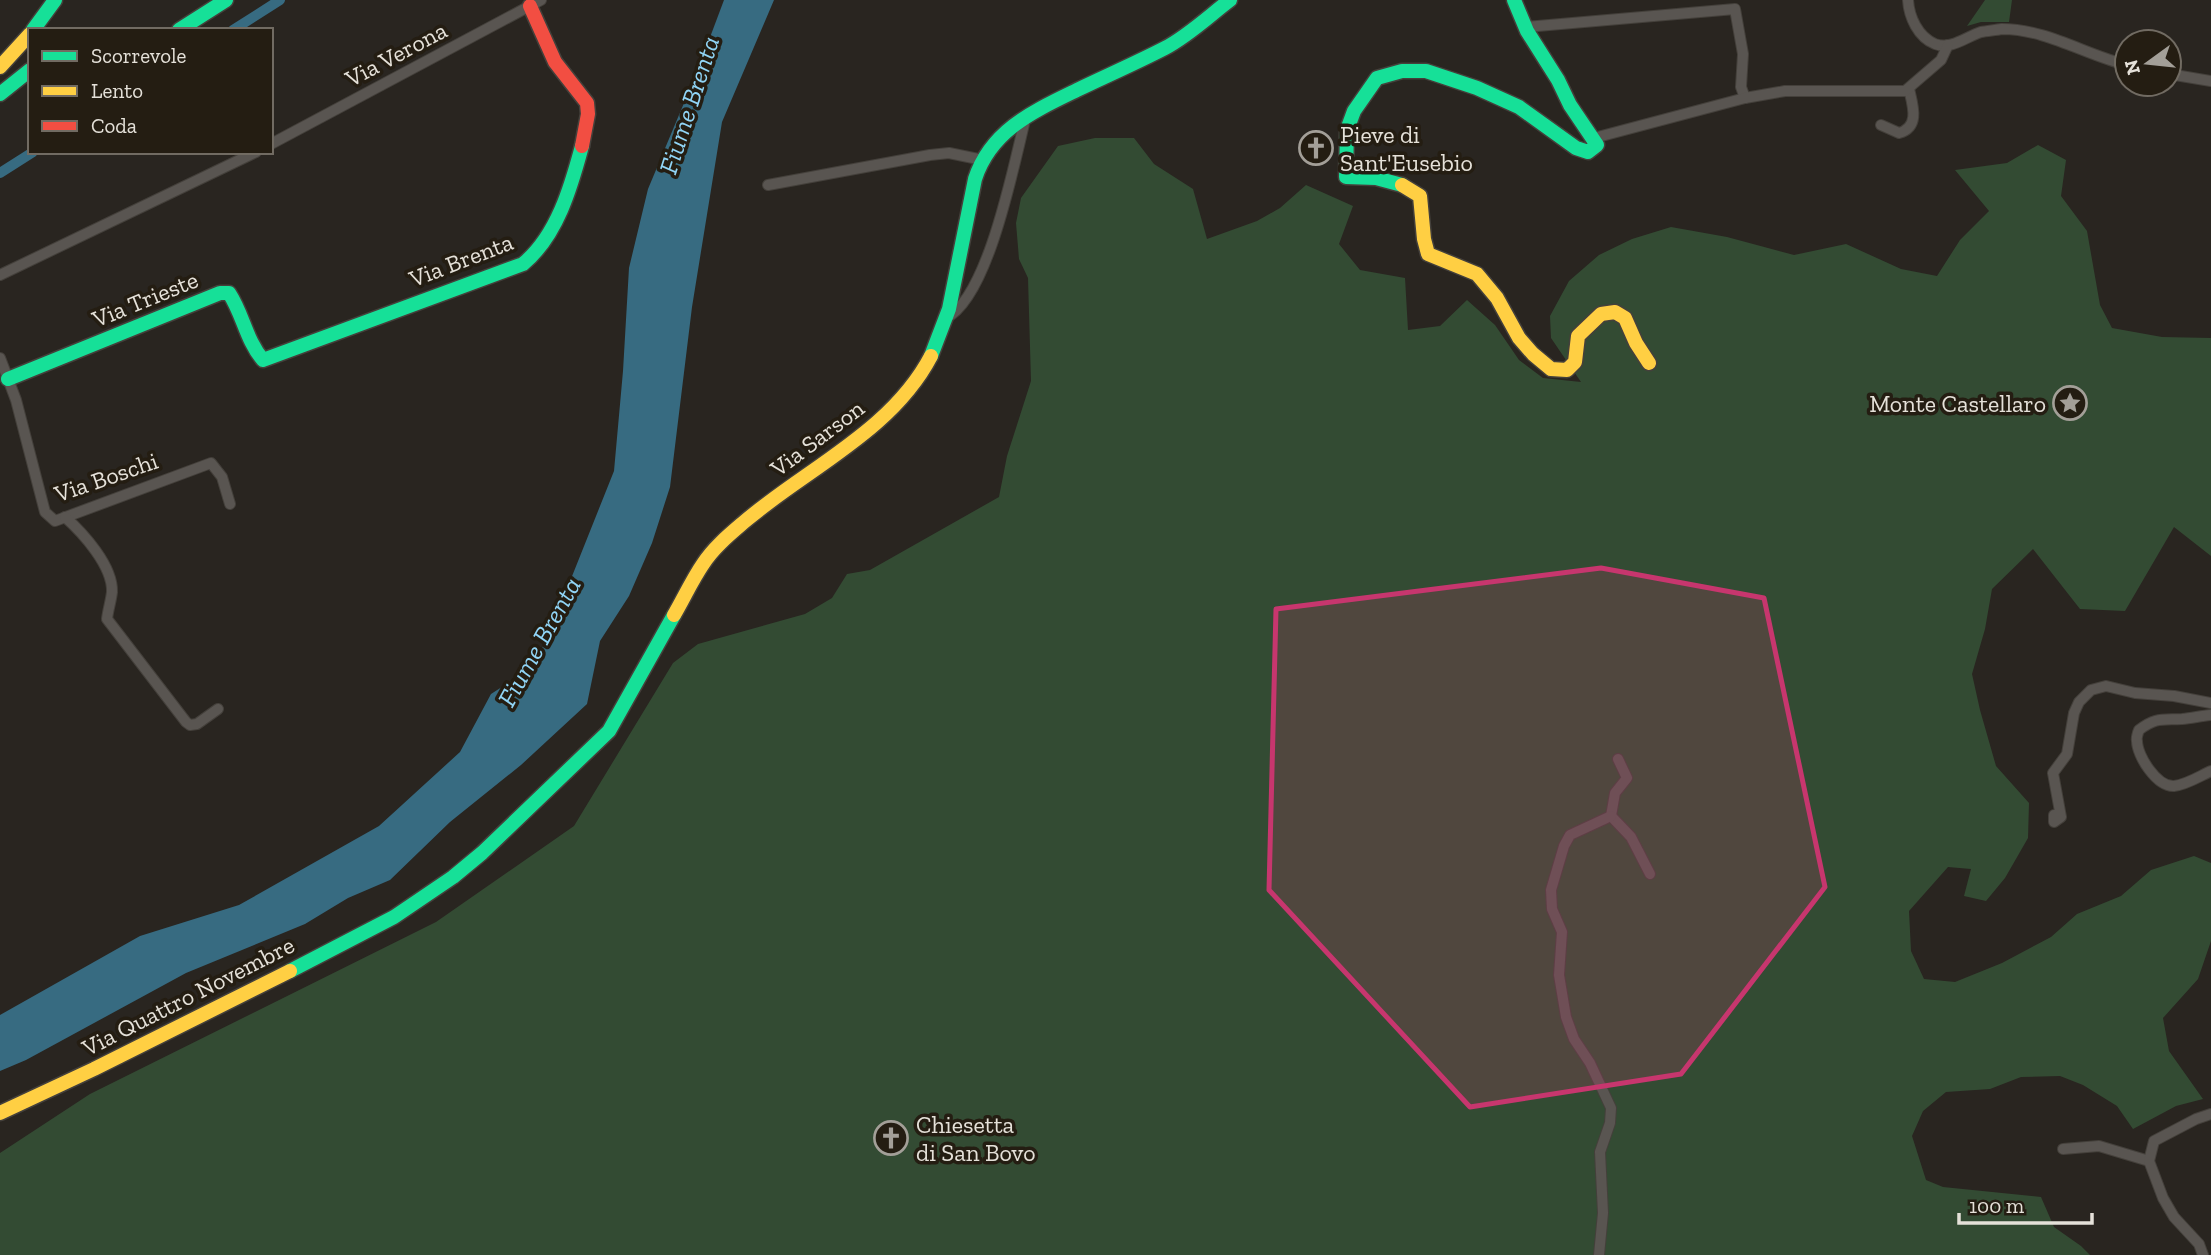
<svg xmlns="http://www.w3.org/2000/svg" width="2211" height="1255" font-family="'Zilla Slab',serif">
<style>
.green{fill:#334b33}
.water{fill:#376b81}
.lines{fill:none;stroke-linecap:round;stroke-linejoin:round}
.canal{stroke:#376b81;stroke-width:10}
.street-casing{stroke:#44403b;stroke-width:12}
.fast-casing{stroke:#44403b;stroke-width:17}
.slow-casing{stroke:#44403b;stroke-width:17}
.jam-casing{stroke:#44403b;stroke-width:17}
.street{stroke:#595551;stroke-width:10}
.fast{stroke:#16e098;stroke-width:14}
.slow{stroke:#ffcf43;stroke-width:14}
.jam{stroke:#f24e42;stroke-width:14}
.marked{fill:#c7366e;fill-opacity:0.2;stroke:#c7366e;stroke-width:5;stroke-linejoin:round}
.labels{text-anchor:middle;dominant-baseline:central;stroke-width:7;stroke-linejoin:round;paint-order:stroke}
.street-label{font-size:24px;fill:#e5e1d9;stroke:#241d12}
.poi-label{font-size:24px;fill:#e5e1d9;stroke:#241d12;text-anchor:start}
.water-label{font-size:26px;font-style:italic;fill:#91d5f6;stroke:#241d12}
</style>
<rect width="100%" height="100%" fill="#292520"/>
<g class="green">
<polygon points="1985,0 2012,0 2009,22 1981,22 1967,26"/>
<polygon points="1095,138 1134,138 1154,164 1193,189 1207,239 1257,221 1280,208 1306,185 1353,206 1339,244 1360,270 1405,278 1408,330 1440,326 1467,300 1495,325 1519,360 1543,378 1581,382 1551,338 1550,316 1569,281 1599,255 1632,239 1671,227 1727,237 1794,255 1846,244 1901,269 1937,276 1960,240 1989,211 1955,170 2007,163 2038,145 2066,160 2061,196 2087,231 2100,305 2112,328 2162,337 2211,338 2211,556 2174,527 2125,611 2080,609 2033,549 1992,589 1985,629 1972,674 1980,710 1996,766 2029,803 2028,838 2005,878 1986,901 1964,896 1971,869 1948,867 1909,911 1911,951 1924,979 1955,982 2002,963 2051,937 2077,914 2121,896 2151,870 2194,856 2211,863 2211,941 2198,979 2163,1018 2169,1051 2203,1099 2176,1106 2133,1129 2117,1106 2083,1085 2060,1076 2021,1077 1990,1089 1946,1092 1923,1111 1912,1136 1926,1180 1943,1187 2041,1197 2054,1227 2081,1246 2090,1255 0,1255 0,1153 90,1094 436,922 574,826 673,663 698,644 805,614 832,598 847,574 870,570 999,497 1007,456 1031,381 1028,278 1019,259 1016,223 1021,198 1058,146"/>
</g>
<polygon class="water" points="724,0 774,0 722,122 692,307 670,487 652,543 629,596 600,641 587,704 521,765 450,822 390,880 348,898 305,924 186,973 26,1060 0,1071 0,1015 140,936 239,905 379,826 460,752 491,694 519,676 545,644 614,471 623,371 629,268 648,189 697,72"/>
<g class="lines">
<g class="canal">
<polyline points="233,30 280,0"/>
<polyline points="0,173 33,152"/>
</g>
<g class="street-casing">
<g id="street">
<path d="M 1908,0 C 1909,17 1918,37 1935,44 C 1951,50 1966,37 1981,32 C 1987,31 1996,30 2002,29 C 2046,29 2086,55 2127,65"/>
<polyline points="1526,27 1735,9 1743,54 1741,87 1745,98"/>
<polyline points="2169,74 2211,81"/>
<path d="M 1881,125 L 1899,133 C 1920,127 1913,106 1909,89"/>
<polyline points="1594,138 1745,98 1785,91 1905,91 1941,60 1948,45"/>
<polyline points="271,144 541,0"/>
<polyline points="768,185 930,155 949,153 983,160"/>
<polyline points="0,275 256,152"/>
<path d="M 946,318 C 989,297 1014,163 1026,116"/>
<polyline points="0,358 16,400 45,512 55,521 211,463 222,477 230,504"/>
<path d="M 65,517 C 83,533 113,566 112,592 C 111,601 108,610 107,619 L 186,722 L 190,725 L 197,724 L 218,709"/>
<path d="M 2211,715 C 2201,716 2192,718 2182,719 C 2162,720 2156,717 2139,730 C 2138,732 2136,739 2137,741 C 2137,756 2157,787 2174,786 C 2186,785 2200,776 2211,771"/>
<polyline points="2054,815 2054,822 2061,817 2053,773 2067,754 2074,713 2079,702 2091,690 2106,686 2135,693 2174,696 2211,703"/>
<polyline points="1611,816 1631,837 1650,874"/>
<polyline points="1611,816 1615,793 1627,778 1618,759"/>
<polyline points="2063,1149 2099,1146 2149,1161"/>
<polyline points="1599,1255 1603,1213 1600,1152 1610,1123 1611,1108 1590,1063 1574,1039 1566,1017 1559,975 1562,932 1552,909 1551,890 1564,846 1570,835 1611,816"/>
<polyline points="2203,1255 2199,1244 2174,1217 2163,1198 2149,1161 2154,1141 2196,1119 2211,1114"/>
</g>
</g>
<g class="fast-casing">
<g id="fast">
<polyline points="33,30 55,0"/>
<polyline points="179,30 226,0"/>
<polyline points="0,94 30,70"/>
<polyline points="1402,185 1376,178 1346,177 1347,130 1354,111 1377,78 1402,71 1426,71 1477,88 1519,107 1576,148 1588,152 1597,145 1570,105 1558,80 1527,31 1514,0"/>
<path d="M 931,356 L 949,309 L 975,179 C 991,130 1034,111 1077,90 C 1106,76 1136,63 1165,48 C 1188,36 1209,16 1230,0"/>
<path d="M 8,379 L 220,293 L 229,293 C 243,314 246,340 263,360 L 523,264 C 557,236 571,187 582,146"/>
<polyline points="290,971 394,917 453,877 482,853 609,731 674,615"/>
</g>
</g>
<g class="slow-casing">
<g id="slow">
<polyline points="0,67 30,34"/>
<polyline points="1402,185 1420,196 1424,239 1428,254 1477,274 1497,298 1519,338 1533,354 1551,369 1567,370 1575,362 1578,336 1601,314 1615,312 1625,318 1636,343 1649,363"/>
<path d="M 674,615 C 684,598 692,580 703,564 C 713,548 730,534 744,522 C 806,469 892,431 931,356"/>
<polyline points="0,1113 94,1069 290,971"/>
</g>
</g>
<g class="jam-casing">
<polyline id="jam" points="530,6 555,62 587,103 588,114 582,146"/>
</g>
<use href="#street" class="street"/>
<use href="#fast" class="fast"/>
<use href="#slow" class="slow"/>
<use href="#jam" class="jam"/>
</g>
<path class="marked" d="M 1601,568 L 1764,598 L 1825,887 L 1681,1074 L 1470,1107 L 1269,890 L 1276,609 Z"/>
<defs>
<g id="church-ring" transform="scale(1.75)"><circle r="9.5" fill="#241d12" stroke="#a39f98" stroke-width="1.5"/><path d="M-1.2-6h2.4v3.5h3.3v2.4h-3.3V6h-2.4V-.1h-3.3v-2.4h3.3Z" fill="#a39f98"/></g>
<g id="sight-ring" transform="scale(1.75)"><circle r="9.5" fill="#241d12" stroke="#a39f98" stroke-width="1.5"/><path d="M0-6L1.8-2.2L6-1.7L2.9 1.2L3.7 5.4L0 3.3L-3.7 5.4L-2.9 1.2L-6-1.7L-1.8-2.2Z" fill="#a39f98"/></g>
</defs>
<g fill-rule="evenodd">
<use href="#church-ring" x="1316" y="148"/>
<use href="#sight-ring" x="2070" y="403"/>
<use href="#church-ring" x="891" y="1138"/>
</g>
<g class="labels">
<g class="street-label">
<text transform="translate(396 54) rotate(-28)">Via Verona</text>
<text transform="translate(461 260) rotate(-21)">Via Brenta</text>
<text transform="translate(145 299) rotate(-22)">Via Trieste</text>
<text transform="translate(817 438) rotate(-37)">Via Sarson</text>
<text transform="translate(106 477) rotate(-19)">Via Boschi</text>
<text transform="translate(188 996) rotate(-27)">Via Quattro Novembre</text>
</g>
<g class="poi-label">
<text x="1340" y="134">Pieve di<tspan x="1340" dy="28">Sant'Eusebio</tspan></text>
<text x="2046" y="403" text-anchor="end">Monte Castellaro</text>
<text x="916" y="1124">Chiesetta<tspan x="916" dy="28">di San Bovo</tspan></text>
</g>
<g class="water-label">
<text transform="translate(689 105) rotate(-72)">Fiume Brenta</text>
<text transform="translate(539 642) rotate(-61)">Fiume Brenta</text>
</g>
</g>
<rect x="28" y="28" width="245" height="126" fill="#241d12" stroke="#716b62" stroke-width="2"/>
<rect x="42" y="51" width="35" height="10" fill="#16e098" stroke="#716b62" stroke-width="2"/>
<text x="91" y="63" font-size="21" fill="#e5e1d9">Scorrevole</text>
<rect x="42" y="86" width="35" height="10" fill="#ffcf43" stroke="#716b62" stroke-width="2"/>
<text x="91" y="98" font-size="21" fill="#e5e1d9">Lento</text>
<rect x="42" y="121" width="35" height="10" fill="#f24e42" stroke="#716b62" stroke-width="2"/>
<text x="91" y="133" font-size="21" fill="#e5e1d9">Coda</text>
<g transform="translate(2148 63) rotate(255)"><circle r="33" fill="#241d12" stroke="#716b62" stroke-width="2"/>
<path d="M0-5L12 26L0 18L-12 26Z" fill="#a39f98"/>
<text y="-10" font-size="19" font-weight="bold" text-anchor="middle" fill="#e5e1d9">N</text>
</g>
<path d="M1959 1213v10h133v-10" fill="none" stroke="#e5e1d9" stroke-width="3.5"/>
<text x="1969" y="1213" font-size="21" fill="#e5e1d9" stroke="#241d12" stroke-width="5" paint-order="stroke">100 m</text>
</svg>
